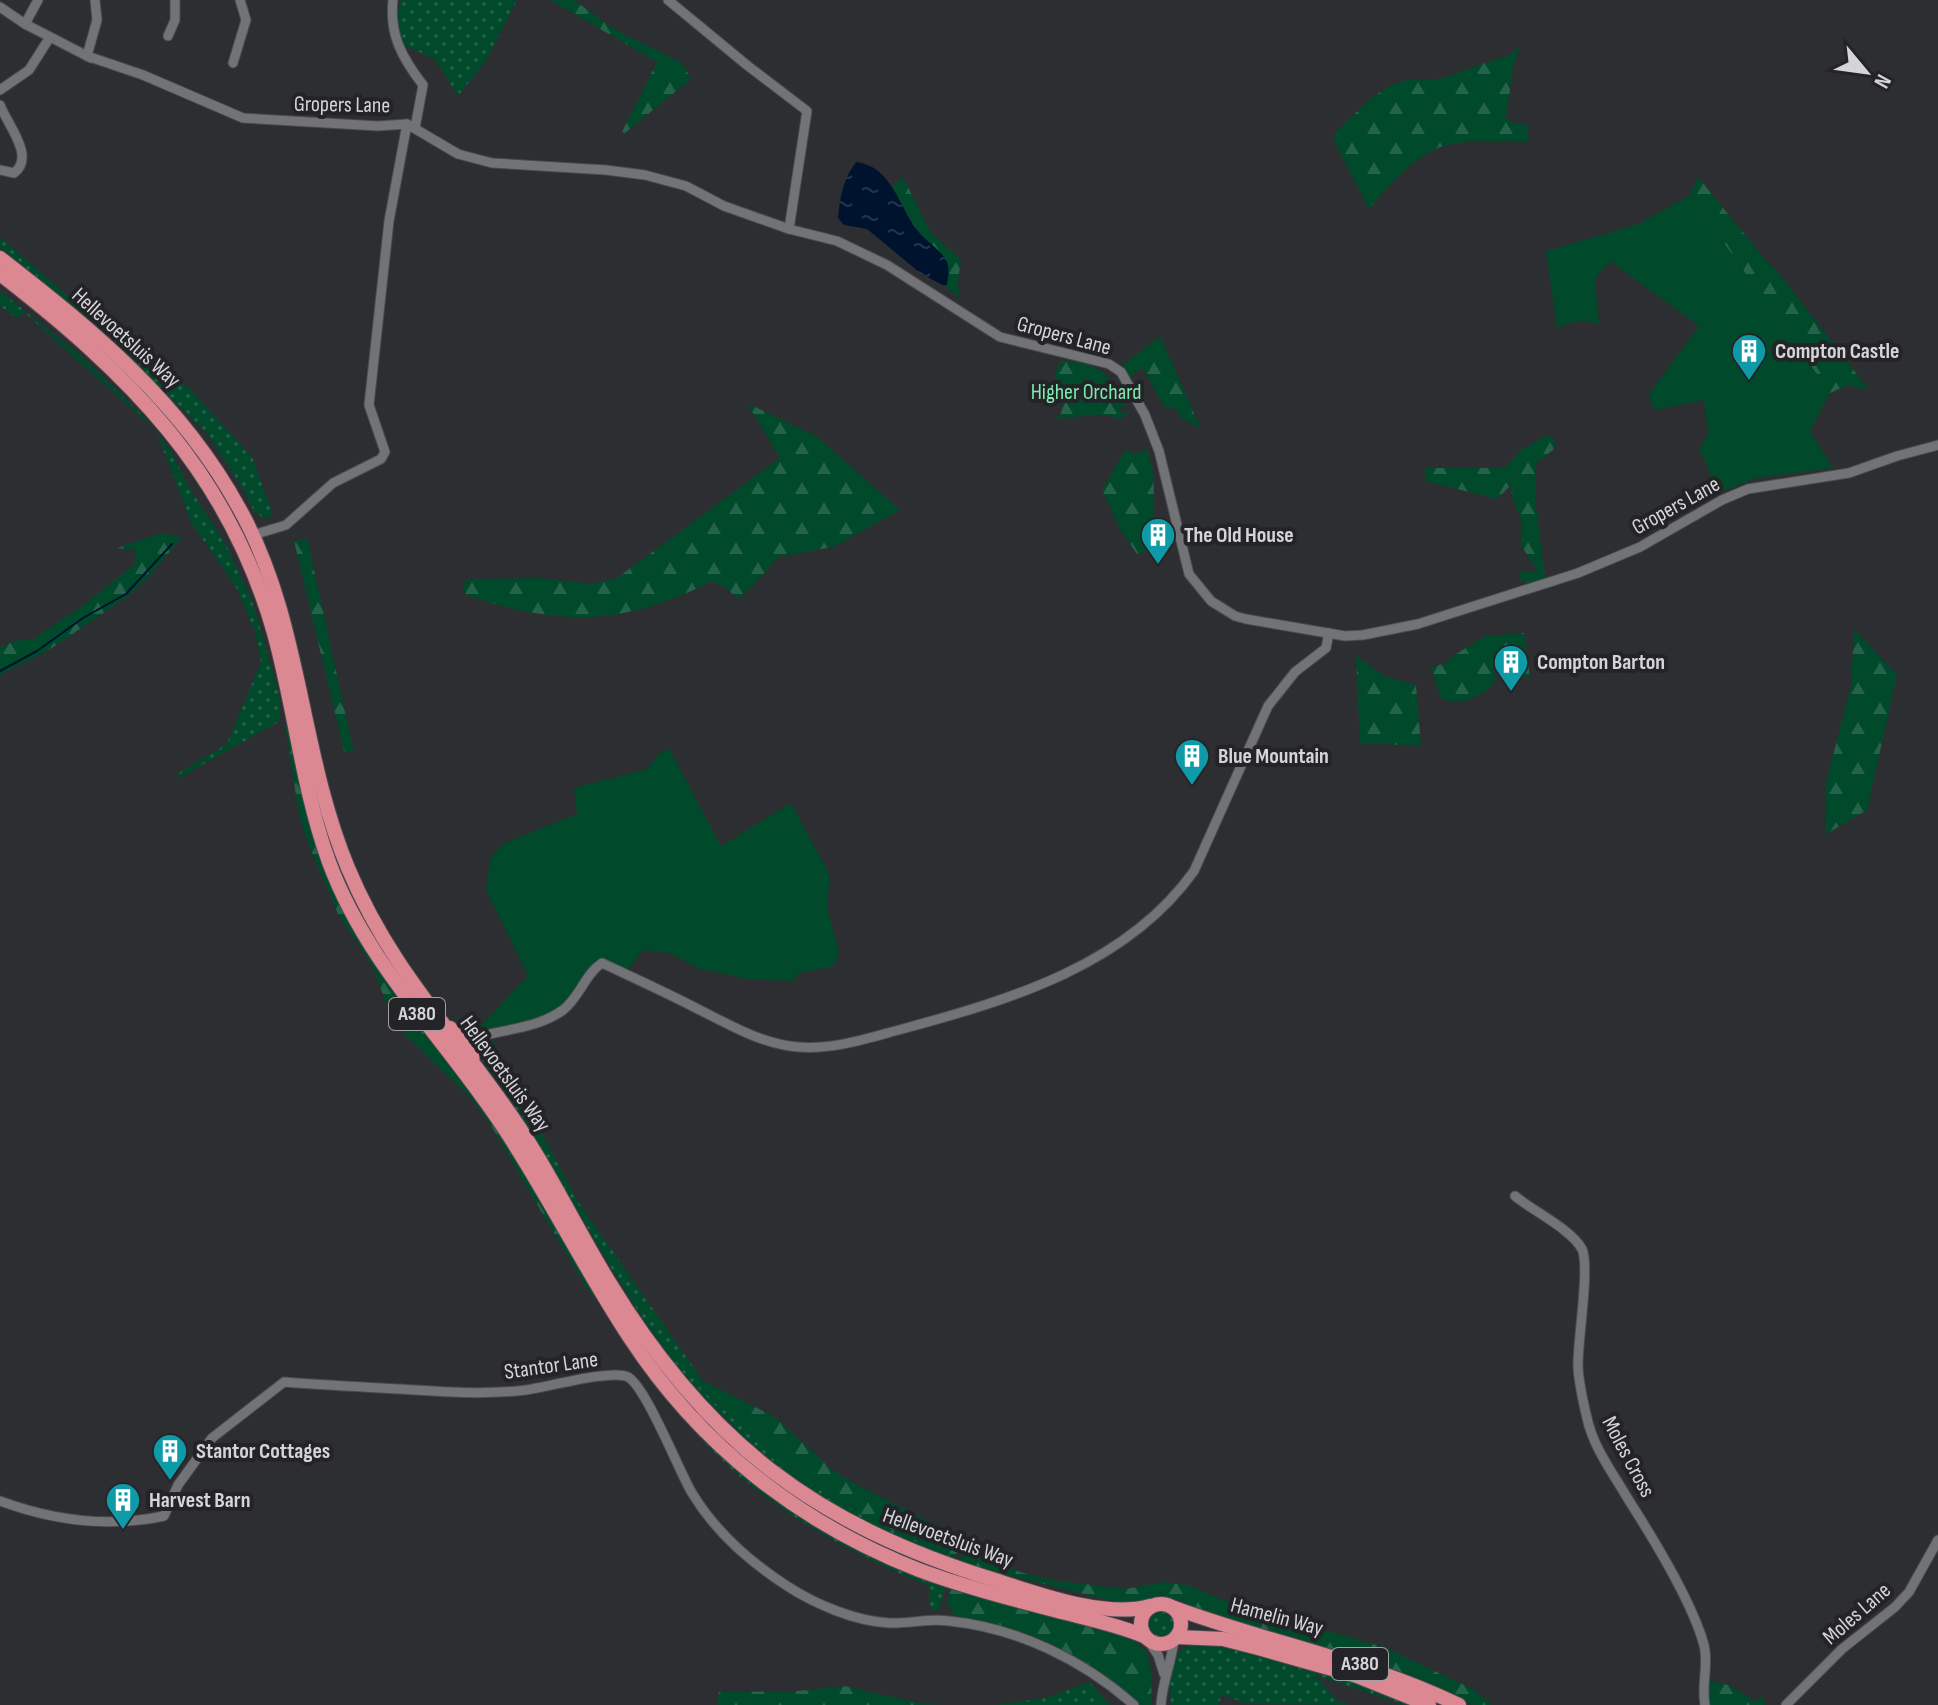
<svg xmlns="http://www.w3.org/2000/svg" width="1938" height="1705" font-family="'Sofia Sans Condensed',sans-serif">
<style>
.grass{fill:url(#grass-dots)}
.forest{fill:url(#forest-firs)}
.green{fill:#00492b}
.water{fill:url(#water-ripples)}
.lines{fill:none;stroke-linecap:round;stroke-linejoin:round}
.stream{stroke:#00132e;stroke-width:2}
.minor-casing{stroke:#4b4b4f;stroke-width:11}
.highway-casing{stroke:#4b4b4f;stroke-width:16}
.minor{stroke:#727377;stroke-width:9}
.highway{stroke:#db8893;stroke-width:14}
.labels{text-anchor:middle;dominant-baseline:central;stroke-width:8;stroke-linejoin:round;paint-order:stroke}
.shield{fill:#242428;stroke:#a0a0a3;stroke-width:2}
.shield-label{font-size:20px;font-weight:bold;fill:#d5d5d8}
.street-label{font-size:22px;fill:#d5d5d8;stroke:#242428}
.poi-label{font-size:22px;font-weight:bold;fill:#d5d5d8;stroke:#242428;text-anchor:start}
.park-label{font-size:22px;fill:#7debb0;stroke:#242428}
</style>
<defs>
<pattern id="grass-dots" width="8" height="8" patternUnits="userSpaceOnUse" patternTransform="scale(2)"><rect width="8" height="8" fill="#00492b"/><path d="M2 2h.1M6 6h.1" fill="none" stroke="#246249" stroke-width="1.8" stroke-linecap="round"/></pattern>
<pattern id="forest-firs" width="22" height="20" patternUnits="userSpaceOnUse" patternTransform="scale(2)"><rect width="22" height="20" fill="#00492b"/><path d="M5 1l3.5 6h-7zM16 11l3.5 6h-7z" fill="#246249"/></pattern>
<pattern id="water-ripples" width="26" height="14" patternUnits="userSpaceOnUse" patternTransform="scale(2)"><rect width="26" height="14" fill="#00132e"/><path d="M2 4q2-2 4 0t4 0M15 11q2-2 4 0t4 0" fill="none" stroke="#24344c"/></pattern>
</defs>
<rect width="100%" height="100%" fill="#2d2e32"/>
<g class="grass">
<polygon points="401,0 517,0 487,59 458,96 435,59 399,43 396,20"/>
<polygon points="0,237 90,315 137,353 190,389 252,457 273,515 266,519 254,512 247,495 207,433 102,330 0,247"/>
<polygon points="0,291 79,354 141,414 168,447 190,489 225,543 252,601 280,697 280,721 177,779 177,774 227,744 261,662 255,631 236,587 192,524 156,431 24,312 17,318 0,306"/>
<path d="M 490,1038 L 494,1041 L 495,1046 L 579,1203 L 703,1381 L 700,1387 L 716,1404 L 745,1424 L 807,1482 L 867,1518 L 955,1558 L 954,1561 C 886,1534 820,1503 764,1454 C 733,1428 704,1399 678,1367 C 623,1297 583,1216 536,1140 C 522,1118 494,1087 484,1065 C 480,1055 481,1045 490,1038 Z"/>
<path d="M 635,1350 L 773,1492 L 947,1583 L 939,1609 L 936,1611 L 929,1607 L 929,1586 C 802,1533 707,1471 635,1350 Z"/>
<circle cx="1160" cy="1625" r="15"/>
<path d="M 1210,1642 L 1336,1675 L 1420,1705 L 1404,1705 L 1315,1675 L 1337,1701 L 1348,1705 L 1248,1704 L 1222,1695 L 1218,1705 L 1171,1705 C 1168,1669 1167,1644 1210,1642 Z"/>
<polygon points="1089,1682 1110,1705 995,1705 1045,1698"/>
</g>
<g class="forest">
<polygon points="550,0 574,0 614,29 682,63 691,79 625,133 622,132 657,62"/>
<path d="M 1521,45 L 1513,67 L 1506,118 L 1513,123 L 1527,125 L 1529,142 C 1499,142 1456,137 1429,152 C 1405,166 1386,189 1369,209 L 1334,141 L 1336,132 L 1371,98 L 1391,85 L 1408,80 L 1439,79 L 1511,54 Z"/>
<polygon points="903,177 931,233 961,260 958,280 959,297 946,287 948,266 945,258 914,227 892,187"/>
<polygon points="1698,177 1772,268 1774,267 1869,390 1848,385 1830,393 1690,195"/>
<polygon points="1160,336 1201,429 1182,419 1174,408 1164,407 1144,370 1139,369 1130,378 1123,365"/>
<path d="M 1060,361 C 1098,362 1107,371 1126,404 L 1119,410 L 1123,414 L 1128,410 L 1130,412 L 1119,420 C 1101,408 1072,421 1051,418 L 1060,416 L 1064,403 L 1053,398 L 1059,383 C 1051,375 1059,370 1060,361 Z"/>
<path d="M 747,403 L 816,436 L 900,510 L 833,547 L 778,557 L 754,585 L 738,599 L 726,588 L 712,581 C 624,626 559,627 466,595 L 463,587 L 467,579 L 540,578 L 592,584 L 617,578 L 780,458 Z"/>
<path d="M 1547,435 L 1556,442 L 1553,450 L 1535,464 L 1535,498 L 1545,578 L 1529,583 L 1518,579 L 1521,572 L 1538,571 L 1520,544 C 1528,514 1511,511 1511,485 L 1497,499 L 1425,481 L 1426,468 L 1505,468 L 1521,450 Z"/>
<polygon points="1125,450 1133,454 1147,450 1154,475 1153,546 1150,550 1137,554 1121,531 1102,490"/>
<polygon points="162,533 182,537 147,579 128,596 49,650 0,675 0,647 18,640 32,640 82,606 135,564 135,550 117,548"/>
<polygon points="307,538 354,753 344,751 294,541"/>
<polygon points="1854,629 1897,675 1867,810 1826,834 1825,786 1851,687"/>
<path d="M 1524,633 L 1530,678 L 1521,677 L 1510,662 L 1499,656 L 1494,661 L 1495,681 C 1485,696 1458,708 1441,698 L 1431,667 L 1447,663 L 1450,658 L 1485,636 Z"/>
<polygon points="1356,656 1384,676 1416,685 1421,746 1360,743"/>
<polygon points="285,726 291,729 345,905 477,1093 599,1297 596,1300 585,1286 490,1124 471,1098 405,1035 391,1017 373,967 338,914 309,846 299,814"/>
<polygon points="703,1381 775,1417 831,1469 850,1481 957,1536 960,1543 955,1558 867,1518 807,1482 745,1424 716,1404 700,1387"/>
<polygon points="971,1546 1020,1572 1051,1580 1126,1589 1162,1582 1188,1585 1238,1606 1265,1622 1331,1632 1383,1647 1473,1689 1492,1705 1474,1705 1447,1692 1367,1661 1222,1621 1177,1599 1161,1598 1125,1604 980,1568 960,1560 962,1552"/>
<path d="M 951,1586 C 984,1595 1131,1627 1145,1650 C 1154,1664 1151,1689 1151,1705 L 1139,1705 C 1097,1668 1049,1645 996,1627 C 982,1622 967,1622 954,1615 L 947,1602 Z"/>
<polygon points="1708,1680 1728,1685 1757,1702 1761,1695 1766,1705 1709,1705"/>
<polygon points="845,1686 922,1704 943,1705 717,1705 719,1692 797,1691"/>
</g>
<g class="green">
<polygon points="1690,195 1830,393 1810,431 1833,468 1756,478 1719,493 1699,448 1708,435 1704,400 1653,410 1649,394 1699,326 1610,261 1595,279 1599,323 1577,321 1557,328 1546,251 1639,224"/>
<path d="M 669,748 L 721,846 L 791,803 L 830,875 L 827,908 L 839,951 L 834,966 L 798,973 L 794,981 L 747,979 L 697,968 L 670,953 L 643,950 L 626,972 L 601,959 C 587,968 584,982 574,994 C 554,1020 518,1025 488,1032 L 482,1029 L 481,1025 L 528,976 L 486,890 L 490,859 L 504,843 L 577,814 L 574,788 L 647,769 L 657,756 Z"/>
</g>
<path class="water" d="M 856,162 C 892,166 899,207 917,230 C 925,241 941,249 947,262 C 950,271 948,279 946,287 L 920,273 L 867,229 L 844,225 L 838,218 C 840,197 843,179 856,162 Z"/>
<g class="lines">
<polyline class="stream" points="0,671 37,651 83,618 126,594 172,544"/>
<g class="minor-casing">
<g id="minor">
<path d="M 393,0 C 389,34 402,58 423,85 L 415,128"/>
<polyline points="668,0 748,66 807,111 789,229"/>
<polyline points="0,7 25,24 91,58"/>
<polyline points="25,24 38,0"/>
<polyline points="168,36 175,20 175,0"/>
<polyline points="87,56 143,75 243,118 378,126 407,124 458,154 492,163 606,170 645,175 686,186 724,206 789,229 837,241 887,265 1000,337 1109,364 1121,372 1145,415 1159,451 1189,574 1211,601 1235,616 1246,619 1345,636 1363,635 1418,624 1578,573 1640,547 1722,500 1748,489 1849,473 1897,456 1938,445"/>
<polyline points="87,56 97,20 95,0"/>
<polyline points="233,63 246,20 240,0"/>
<polyline points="0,90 29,70 50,37"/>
<path d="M 0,105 C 7,124 36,157 14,173 L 0,170"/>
<polyline points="253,535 286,525 333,483 381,459 385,452 369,405 389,221 407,124"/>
<path d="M 474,1038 C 503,1029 537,1029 563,1010 C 580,997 585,974 602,963 C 634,978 665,992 696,1008 C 728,1024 761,1044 798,1047 C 835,1050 871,1037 906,1028 C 1012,999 1127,965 1194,871 L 1268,706 L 1295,672 L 1326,648 L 1329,633"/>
<path d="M 1515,1196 C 1533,1211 1571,1229 1582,1249 C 1590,1266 1578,1338 1578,1364 C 1578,1381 1583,1401 1587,1418 C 1593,1447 1613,1473 1628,1499 C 1653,1538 1692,1601 1704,1645 C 1709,1665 1701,1685 1705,1705"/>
<path d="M 0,1501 C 54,1521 108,1528 164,1516 L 178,1485 L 212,1438 L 284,1382 C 322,1385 361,1387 399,1389 C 442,1392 484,1395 526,1390 C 548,1387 612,1369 628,1377 C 646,1387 679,1471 692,1493 C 715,1531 750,1562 787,1586 C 815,1604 854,1621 889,1623 C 909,1624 929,1618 949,1621 C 1018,1628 1083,1660 1134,1705"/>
<polyline points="1147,1639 1158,1655 1164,1674"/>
<path d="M 1161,1705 C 1162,1682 1172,1662 1174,1639"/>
<polyline points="1786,1705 1842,1649 1895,1607 1909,1592 1938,1540"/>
</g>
</g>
<g class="highway-casing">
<g id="highway">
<path d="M 0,258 C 94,331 181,402 239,508 C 302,620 299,751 348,868 C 388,964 445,1022 503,1104 C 544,1160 573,1223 609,1282 C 707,1443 816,1525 995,1580 C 1039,1594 1106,1619 1150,1606"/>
<path d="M 0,274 C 129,374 228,471 274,633 C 295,709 302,788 329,862 C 367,965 445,1038 504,1128 C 549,1196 585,1270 630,1338 C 700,1445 799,1523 919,1570 C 962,1586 1008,1598 1054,1610 C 1084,1618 1115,1624 1144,1636"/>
<polyline points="450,1028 459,1035 474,1038 472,1063"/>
<circle cx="1161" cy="1624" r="20"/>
<path d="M 1172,1607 C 1268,1643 1366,1660 1459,1705"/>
<polyline points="1177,1637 1223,1639 1258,1648 1357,1676 1429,1705"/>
</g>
</g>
<use href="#minor" class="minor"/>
<use href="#highway" class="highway"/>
</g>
<defs>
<g id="building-pin" transform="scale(1.8)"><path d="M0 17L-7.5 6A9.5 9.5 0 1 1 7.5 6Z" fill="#0f9aa8" stroke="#242428"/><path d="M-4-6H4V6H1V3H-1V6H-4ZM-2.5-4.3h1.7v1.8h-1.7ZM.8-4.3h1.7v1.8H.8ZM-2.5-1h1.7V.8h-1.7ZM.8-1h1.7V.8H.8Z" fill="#fff"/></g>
</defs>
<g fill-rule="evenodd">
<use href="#building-pin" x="1749" y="351"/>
<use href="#building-pin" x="1158" y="535"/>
<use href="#building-pin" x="1511" y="662"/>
<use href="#building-pin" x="1192" y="756"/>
<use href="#building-pin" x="170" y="1451"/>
<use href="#building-pin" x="123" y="1500"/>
</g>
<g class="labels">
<g class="shield">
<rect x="389" y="998" width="56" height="32" rx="6"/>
<rect x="1332" y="1648" width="56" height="32" rx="6"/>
</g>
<g class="shield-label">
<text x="417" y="1014">A380</text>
<text x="1360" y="1664">A380</text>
</g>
<g class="street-label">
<text transform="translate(342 105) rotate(1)">Gropers Lane</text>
<text transform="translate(1064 336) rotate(15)">Gropers Lane</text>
<text transform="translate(126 338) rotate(42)">Hellevoetsluis Way</text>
<text transform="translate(1676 506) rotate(-29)">Gropers Lane</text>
<text transform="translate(505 1074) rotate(54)">Hellevoetsluis Way</text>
<text transform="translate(551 1366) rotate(-8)">Stantor Lane</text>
<text transform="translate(1628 1457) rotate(62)">Moles Cross</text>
<text transform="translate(948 1538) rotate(20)">Hellevoetsluis Way</text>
<text transform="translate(1857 1614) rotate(-41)">Moles Lane</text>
<text transform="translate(1277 1617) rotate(15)">Hamelin Way</text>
</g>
<g class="poi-label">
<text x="1775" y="351">Compton Castle</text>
<text x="1184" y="535">The Old House</text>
<text x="1537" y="662">Compton Barton</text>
<text x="1218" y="756">Blue Mountain</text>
<text x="196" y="1451">Stantor Cottages</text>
<text x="149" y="1500">Harvest Barn</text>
</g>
<g class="park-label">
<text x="1086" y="392">Higher Orchard</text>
</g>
</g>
<g transform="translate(1866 72) rotate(119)" stroke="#242428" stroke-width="6" paint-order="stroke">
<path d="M0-6L14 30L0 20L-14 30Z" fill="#d5d5d8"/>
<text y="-12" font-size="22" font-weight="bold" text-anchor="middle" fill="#d5d5d8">N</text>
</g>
</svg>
